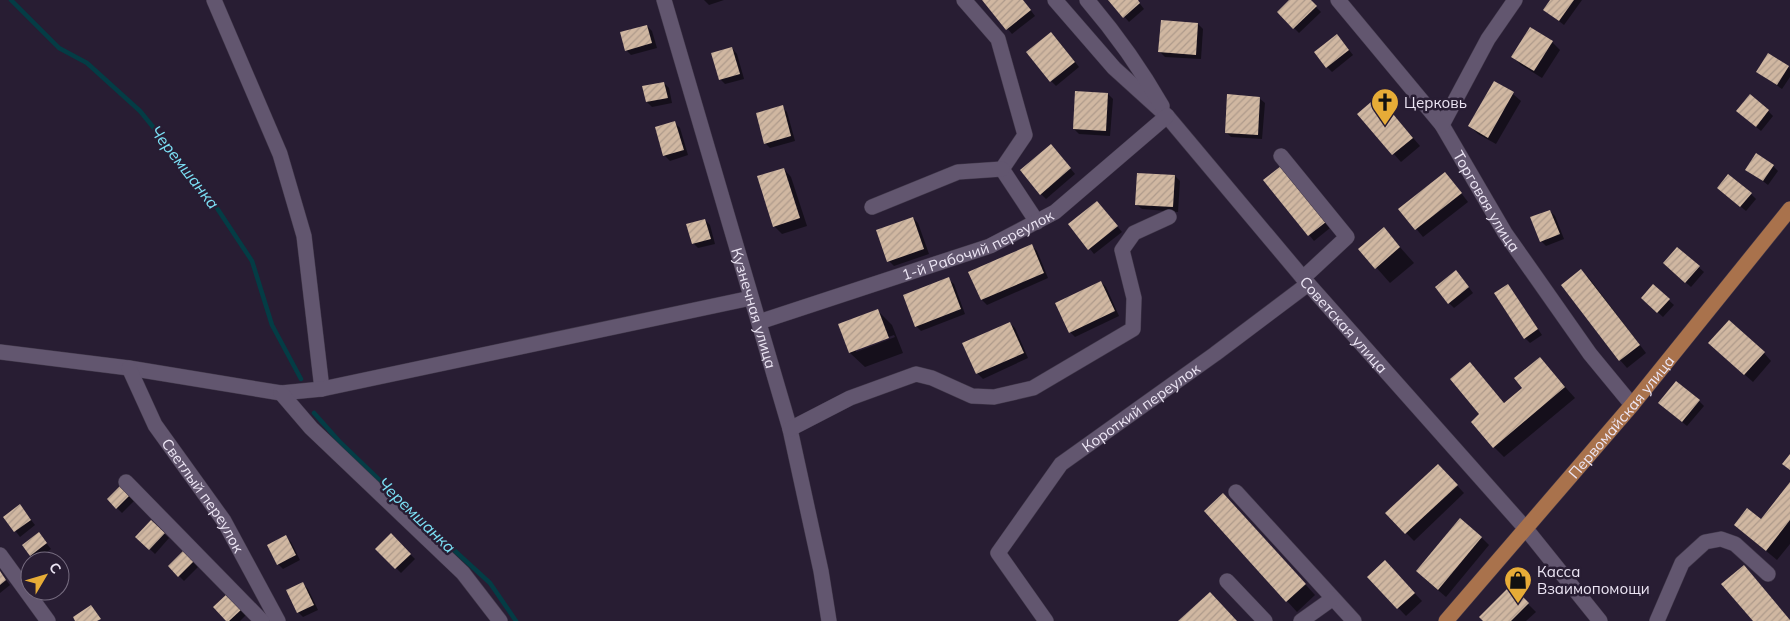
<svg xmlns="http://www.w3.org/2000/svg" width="1790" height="621" font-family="Mulish,sans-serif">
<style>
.shadow{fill:#0007;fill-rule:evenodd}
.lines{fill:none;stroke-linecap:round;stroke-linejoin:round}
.stream{stroke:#043c45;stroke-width:4.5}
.building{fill:url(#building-hatch)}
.minor-casing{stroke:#41384a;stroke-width:16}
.major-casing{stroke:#41384a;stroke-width:16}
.minor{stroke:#62566f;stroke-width:15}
.major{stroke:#a9724c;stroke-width:15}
.labels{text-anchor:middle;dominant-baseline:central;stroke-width:5;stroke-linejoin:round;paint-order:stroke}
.poi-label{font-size:15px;fill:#ede6f5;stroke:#281d33;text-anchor:start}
.street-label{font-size:15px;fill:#ede6f5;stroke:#281d33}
.water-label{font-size:16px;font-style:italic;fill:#7ce1f6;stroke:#281d33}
</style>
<defs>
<pattern id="building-hatch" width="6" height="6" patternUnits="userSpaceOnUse" patternTransform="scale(1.25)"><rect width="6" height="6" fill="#d0b7a1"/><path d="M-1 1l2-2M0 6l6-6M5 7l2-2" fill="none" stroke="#ae9a8b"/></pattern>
</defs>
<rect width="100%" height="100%" fill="#281d33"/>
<g class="shadow">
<polygon points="704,0 724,0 709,5"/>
<polygon points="984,0 1023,0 1035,16 1012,34"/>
<polygon points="1110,0 1137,0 1144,9 1129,22"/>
<polygon points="1291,0 1309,0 1321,12 1299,33 1278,12"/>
<polygon points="1552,0 1582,0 1564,25 1545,10"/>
<polygon points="1198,24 1203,29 1201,59 1165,57 1160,52"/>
<polygon points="647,26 652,31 657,48 631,55 626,50"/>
<polygon points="1056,38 1079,67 1056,86 1051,81"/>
<polygon points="1342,41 1353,55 1332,72 1327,67"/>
<polygon points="1552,42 1560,50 1542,78 1521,65 1513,57"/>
<polygon points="732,48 737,54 744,79 725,84 720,79"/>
<polygon points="1788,67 1790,69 1790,77 1782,89 1758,72"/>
<polygon points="664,83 669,88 672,103 652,107 647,102"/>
<polygon points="1108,94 1113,99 1110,136 1079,134 1074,129"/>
<polygon points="1513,94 1521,101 1496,144 1478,134 1470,126"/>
<polygon points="1259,98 1265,103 1262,139 1231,137 1226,132"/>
<polygon points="1385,105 1420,146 1401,162 1358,114"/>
<polygon points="782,107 787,112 795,141 770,148 765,143"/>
<polygon points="1768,111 1773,116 1761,131 1743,116"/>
<polygon points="675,123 680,128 688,155 670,161 665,156 656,128"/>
<polygon points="1056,151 1075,174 1046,199 1041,194"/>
<polygon points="1773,166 1778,171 1768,185 1747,169"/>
<polygon points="784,169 791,177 807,226 782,234 774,226"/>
<polygon points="1286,173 1330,228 1314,241 1265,180"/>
<polygon points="1175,176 1180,181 1178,212 1142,209 1136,204"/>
<polygon points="1452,181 1468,202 1423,237 1400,209"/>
<polygon points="1723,192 1751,194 1756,199 1746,211"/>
<polygon points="1097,202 1122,232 1094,254 1070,224"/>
<polygon points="1550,211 1555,216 1564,239 1546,246 1541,241"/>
<polygon points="913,218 918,223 929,254 894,266 889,261"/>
<polygon points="705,220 710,225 715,244 698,248 693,243"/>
<polygon points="1384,229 1414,263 1390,283 1360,249"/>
<polygon points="1032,246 1037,251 1048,278 987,305 982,300 970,273"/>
<polygon points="1677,248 1704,272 1691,287 1669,268"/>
<polygon points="1581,271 1589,278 1646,353 1627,368 1620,360"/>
<polygon points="1461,277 1473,293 1454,308 1449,303"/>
<polygon points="948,279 954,284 965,314 921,331 916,326"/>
<polygon points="1101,282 1106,287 1119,316 1075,337 1070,332"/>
<polygon points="1508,286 1542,335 1530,343 1525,338"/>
<polygon points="1653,286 1674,305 1663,317 1642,298"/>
<path d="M 878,311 L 892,325 L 903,353 L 865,367 L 850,353 L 840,325 ZM 894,335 L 895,337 L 856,352 L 856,349 Z"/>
<polygon points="1010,323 1015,328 1028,358 983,379 978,374 964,344"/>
<polygon points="1717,350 1764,353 1771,361 1753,382"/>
<polygon points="1540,359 1575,398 1504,457 1494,447 1470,363 1505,404 1524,388"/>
<polygon points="1699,401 1704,406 1687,426 1665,408"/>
<polygon points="1438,465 1464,493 1414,541 1387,513"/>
<polygon points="1790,484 1790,544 1777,560 1735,525 1761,521"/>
<polygon points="121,487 134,501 122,513 108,499"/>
<polygon points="1234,505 1315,595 1297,612 1205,511"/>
<polygon points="20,506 35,525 20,537 5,517"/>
<polygon points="151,522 169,538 155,554 137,537"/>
<polygon points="391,535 415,559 401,573 377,549"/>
<polygon points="286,537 291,542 300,560 283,569 278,564"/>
<polygon points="1482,538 1489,545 1446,597 1425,579"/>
<polygon points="43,539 51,549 36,560 31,555"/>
<polygon points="183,552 198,567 184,581 169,566"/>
<polygon points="1393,570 1422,601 1406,616 1369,577"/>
<polygon points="0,572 10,585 0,593"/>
<polygon points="303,584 308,589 318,610 303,617 298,612"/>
<polygon points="1511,587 1536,612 1526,621 1485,621"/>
<polygon points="228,595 246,615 240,621 228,621"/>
</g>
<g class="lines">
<g class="stream">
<polyline points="11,0 59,48 87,63 140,111 207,193 252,261 272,325 301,379"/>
<polyline points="314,413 339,441 421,520 490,583 516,621"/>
</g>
</g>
<g class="building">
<polygon points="982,0 1023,0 1031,10 1006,30"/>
<polygon points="1108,0 1138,0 1140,3 1123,18"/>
<polygon points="1289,0 1311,0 1317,6 1293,29 1277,12"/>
<polygon points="1550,0 1574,0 1559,21 1543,10"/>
<polygon points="1161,20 1198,23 1196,55 1158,52"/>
<polygon points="647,25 652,43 625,51 620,32"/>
<polygon points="1530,27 1553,41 1534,71 1511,57"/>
<polygon points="1051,32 1075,62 1050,82 1026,52"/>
<polygon points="1337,34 1349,50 1326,68 1314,52"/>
<polygon points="732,47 740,74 719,80 711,53"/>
<polygon points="1768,53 1789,66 1777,85 1756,72"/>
<polygon points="1494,81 1514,92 1488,138 1468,126"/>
<polygon points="664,82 668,98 646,102 642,86"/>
<polygon points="1075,91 1108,93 1106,131 1073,129"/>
<polygon points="1227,94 1260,97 1258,135 1225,133"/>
<polygon points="1750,94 1769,110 1756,127 1736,111"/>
<polygon points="1378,96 1413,138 1392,155 1357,114"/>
<polygon points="783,105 791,136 764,144 756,113"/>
<polygon points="675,121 684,150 663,156 655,127"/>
<polygon points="1051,144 1071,168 1040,195 1020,170"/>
<polygon points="1756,153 1774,165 1763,181 1745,170"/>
<polygon points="1281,166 1326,222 1308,236 1263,180"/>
<polygon points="784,168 800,218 773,227 757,176"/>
<polygon points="1445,172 1462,193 1415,230 1398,209"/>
<polygon points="1137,173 1175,175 1173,207 1135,205"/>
<polygon points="1728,174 1752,193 1740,207 1717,188"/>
<polygon points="1097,201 1118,226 1088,250 1068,224"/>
<polygon points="1550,210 1560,234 1540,242 1530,217"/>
<polygon points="913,217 924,249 887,262 876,230"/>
<polygon points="705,219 711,239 692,244 686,224"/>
<polygon points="1384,227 1400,247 1375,269 1358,249"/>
<polygon points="1032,244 1044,273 981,300 968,272"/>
<polygon points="1677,247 1700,266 1685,283 1663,263"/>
<polygon points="1581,269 1640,345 1619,361 1561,285"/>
<polygon points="1456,270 1469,287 1448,304 1435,287"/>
<polygon points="949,277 961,309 915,327 903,295"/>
<polygon points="1101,281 1115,311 1069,333 1055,303"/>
<polygon points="1508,284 1538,329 1524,339 1494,293"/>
<polygon points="1653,284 1670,299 1657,313 1641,298"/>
<polygon points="878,309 889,338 849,353 838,324"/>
<polygon points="1729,320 1765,352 1744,375 1708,343"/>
<polygon points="1010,322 1024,353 976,374 962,343"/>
<polygon points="1540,357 1565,387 1493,448 1471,422 1479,414 1450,379 1470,362 1504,403 1522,388 1514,378"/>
<polygon points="1676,381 1700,400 1682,422 1658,403"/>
<polygon points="1790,454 1790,470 1782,464"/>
<polygon points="1438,464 1458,485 1405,534 1385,513"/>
<polygon points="1790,482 1790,520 1766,551 1734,525 1747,508 1761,519"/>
<polygon points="121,485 130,495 116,509 107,499"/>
<polygon points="1223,493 1306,584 1286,602 1204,511"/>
<polygon points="20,504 31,520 14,532 3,517"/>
<polygon points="1460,518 1482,537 1438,590 1416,571"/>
<polygon points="151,520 165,533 149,550 135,537"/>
<polygon points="39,532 47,543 30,556 22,545"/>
<polygon points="391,533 411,554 395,569 375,549"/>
<polygon points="286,535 296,555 277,565 267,545"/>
<polygon points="183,551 194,561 178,577 168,566"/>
<polygon points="1385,560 1415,593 1397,609 1367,577"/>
<polygon points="1744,565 1790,620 1790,621 1753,621 1721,584"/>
<polygon points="0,571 6,580 0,585"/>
<polygon points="303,582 314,605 297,613 286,590"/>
<polygon points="1511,585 1529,603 1511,621 1483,621 1479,617"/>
<polygon points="1210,592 1237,621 1178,621"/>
<polygon points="228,593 242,609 229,621 226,621 213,607"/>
<polygon points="91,605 101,619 97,621 75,621 73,617"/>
</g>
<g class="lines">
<g class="minor-casing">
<g id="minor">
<polyline points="214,0 280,154 304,236 322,389"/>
<path id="s1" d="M 664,0 L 790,429 L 821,571 L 829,621"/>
<polyline points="964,0 998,39 1025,135 1002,169 1037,222"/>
<path id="s2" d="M 1055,0 L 1114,68 L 1167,116 L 1303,278 L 1526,529 L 1600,621"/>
<path d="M 1087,0 C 1117,35 1139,66 1162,106"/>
<path id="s3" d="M 1338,0 L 1442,125 L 1505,233 L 1590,354 L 1632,405"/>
<polyline points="1442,125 1488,39 1515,0"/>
<polyline points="1281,156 1347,237 1303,278"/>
<polyline points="872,207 958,172 1002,169"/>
<path id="s4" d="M 759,322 L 990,246 L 1055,212 L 1167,116"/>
<polyline points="0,352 129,368 281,393 322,389 751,298"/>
<path id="s5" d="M 129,368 L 155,425 L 224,521 L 278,621"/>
<polyline points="281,393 311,428 463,573 500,621"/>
<polyline points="790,429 850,398 916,374 932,378 972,396 994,397 1033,388 1133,329 1134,298 1122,250 1134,233 1169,217"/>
<polyline points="126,482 262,621"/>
<polyline points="1236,492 1354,621"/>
<polyline points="0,555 48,621"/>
<polyline points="1227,581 1265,621"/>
<path id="s6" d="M 1046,621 L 998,553 L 1061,464 L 1215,354 L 1308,284"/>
<polyline points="1301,621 1332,599"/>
<polyline points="1657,621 1682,563 1705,542 1721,539 1735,544 1768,574"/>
</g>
</g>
<g class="major-casing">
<g id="major">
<path id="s7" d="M 1446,621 L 1632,405 L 1790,209"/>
</g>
</g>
<use href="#minor" class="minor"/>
<use href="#major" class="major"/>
</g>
<defs>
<g id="church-pin" transform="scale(1.4375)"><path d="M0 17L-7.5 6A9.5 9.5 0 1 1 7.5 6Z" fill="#e7ac37" stroke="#281d33"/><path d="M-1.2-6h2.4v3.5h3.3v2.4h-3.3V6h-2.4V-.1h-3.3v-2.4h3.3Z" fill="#111"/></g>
<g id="shop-pin" transform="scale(1.4375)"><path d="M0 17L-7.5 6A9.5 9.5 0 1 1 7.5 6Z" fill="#e7ac37" stroke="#281d33"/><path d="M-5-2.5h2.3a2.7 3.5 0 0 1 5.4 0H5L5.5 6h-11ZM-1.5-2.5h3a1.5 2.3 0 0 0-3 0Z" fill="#111"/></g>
</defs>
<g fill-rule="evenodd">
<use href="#church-pin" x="1385" y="102"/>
<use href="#shop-pin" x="1518" y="580"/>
</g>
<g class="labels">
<g class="poi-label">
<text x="1404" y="102">Церковь</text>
<text x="1537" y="571">Касса<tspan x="1537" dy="17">Взаимопомощи</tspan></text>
</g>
<g class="street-label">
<text stroke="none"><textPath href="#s3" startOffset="251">Торговая улица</textPath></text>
<text stroke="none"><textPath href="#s4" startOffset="232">1-й Рабочий переулок</textPath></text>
<text stroke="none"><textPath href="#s1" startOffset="321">Кузнечная улица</textPath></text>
<text stroke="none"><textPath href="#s2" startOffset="435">Советская улица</textPath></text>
<text stroke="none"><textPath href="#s6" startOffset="290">Короткий переулок</textPath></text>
<text stroke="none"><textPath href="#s7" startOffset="269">Первомайская улица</textPath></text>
<text stroke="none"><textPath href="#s5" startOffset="148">Светлый переулок</textPath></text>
</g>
<g class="water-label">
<text transform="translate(185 167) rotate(52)">Черемшанка</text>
<text transform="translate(417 515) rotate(44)">Черемшанка</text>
</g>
</g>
<g transform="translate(45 576) rotate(52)"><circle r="24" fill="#281d33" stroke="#776d81"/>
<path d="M0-4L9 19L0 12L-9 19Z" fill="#e7ac37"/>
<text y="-8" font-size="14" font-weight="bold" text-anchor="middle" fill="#ede6f5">С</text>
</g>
</svg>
